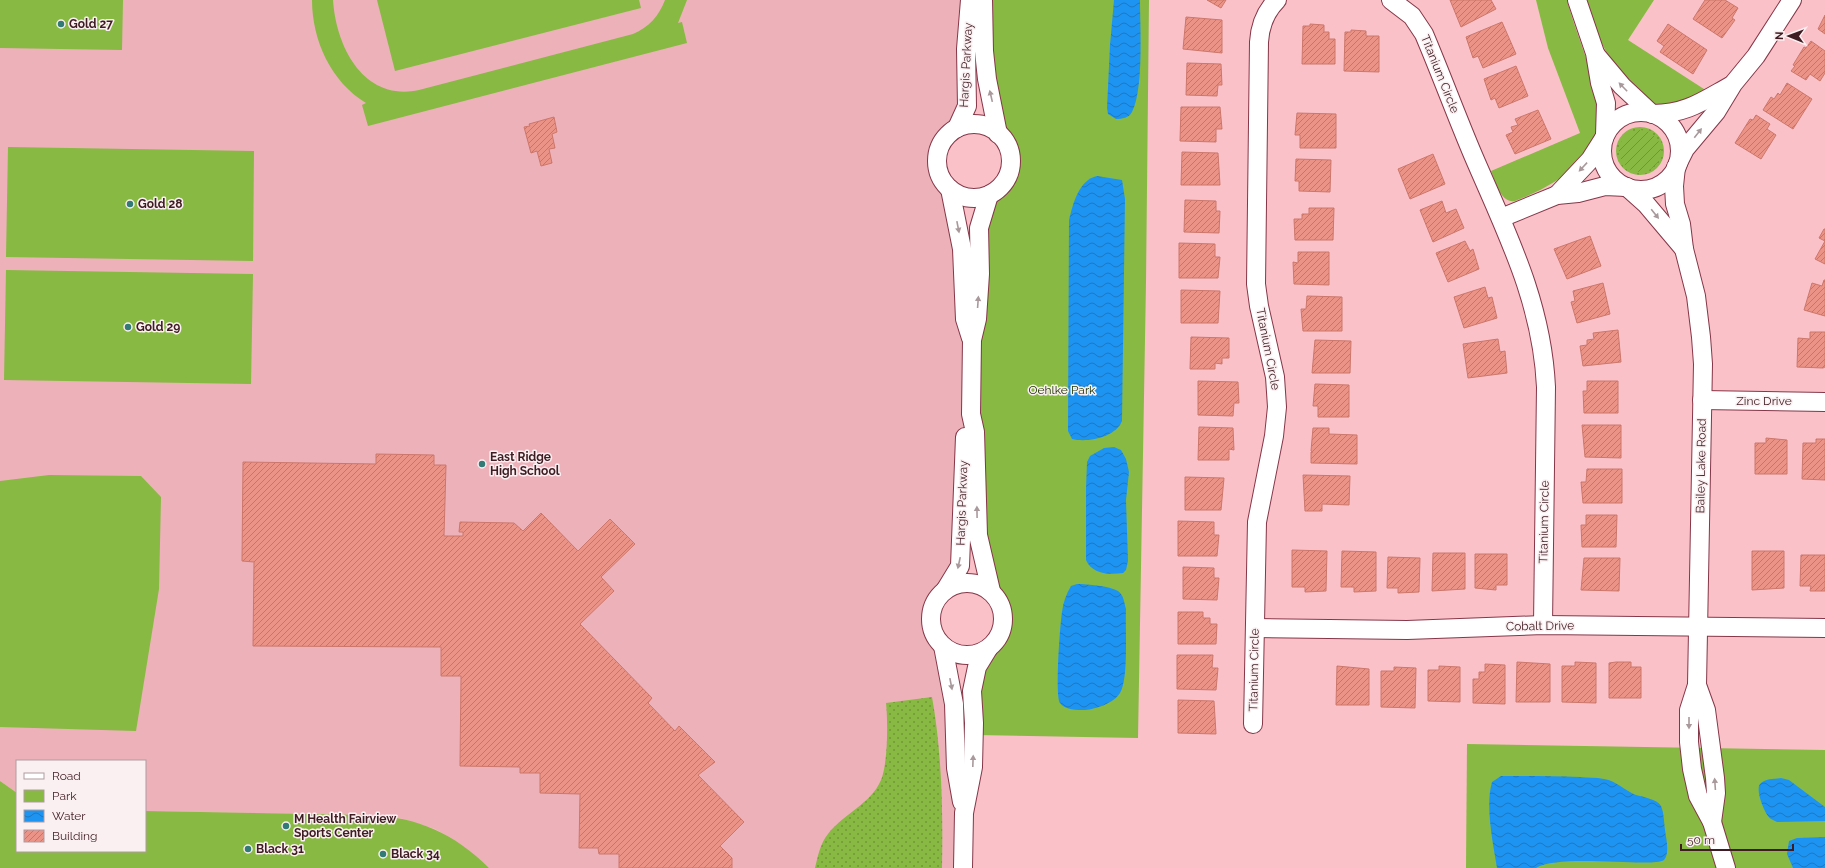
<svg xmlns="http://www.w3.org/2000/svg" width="1825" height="868" font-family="Raleway,sans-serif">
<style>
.built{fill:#edb1ba}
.grass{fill:url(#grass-dots)}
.park{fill:#88b942}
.garden{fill:url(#garden-furrows)}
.water{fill:url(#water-waves)}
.building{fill:url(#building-hatch);stroke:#cc776b}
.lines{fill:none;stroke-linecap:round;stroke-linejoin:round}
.minor-casing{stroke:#853748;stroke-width:20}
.minor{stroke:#fff;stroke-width:18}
.oneway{fill:#a9999c}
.poi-dot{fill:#317a75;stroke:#faf0f2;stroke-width:1.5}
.labels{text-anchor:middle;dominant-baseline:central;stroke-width:3;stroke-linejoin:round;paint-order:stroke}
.poi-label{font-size:12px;font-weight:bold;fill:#3f1c23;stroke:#faf0f2;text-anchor:start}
.street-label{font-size:12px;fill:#3f1c23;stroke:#faf0f2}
.park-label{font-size:12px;fill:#213500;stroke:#faf0f2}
</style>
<defs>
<pattern id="grass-dots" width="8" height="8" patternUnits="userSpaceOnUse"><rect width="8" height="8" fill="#88b942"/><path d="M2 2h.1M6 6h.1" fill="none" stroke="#719637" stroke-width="1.8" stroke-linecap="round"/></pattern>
<pattern id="garden-furrows" width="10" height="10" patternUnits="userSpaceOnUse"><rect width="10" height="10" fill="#88b942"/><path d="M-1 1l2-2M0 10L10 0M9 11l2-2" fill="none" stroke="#719637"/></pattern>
<pattern id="water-waves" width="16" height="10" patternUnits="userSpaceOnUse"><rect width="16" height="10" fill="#1d94f1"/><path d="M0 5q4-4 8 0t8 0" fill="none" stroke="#1b78c3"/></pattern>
<pattern id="building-hatch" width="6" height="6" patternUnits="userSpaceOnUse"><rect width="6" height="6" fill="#eb9386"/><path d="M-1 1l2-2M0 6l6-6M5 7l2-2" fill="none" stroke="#c0776d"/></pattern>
</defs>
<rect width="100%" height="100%" fill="#fac1c9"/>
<polygon class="built" points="0,0 970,0 967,81 950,133 941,145 937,157 938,170 946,185 972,340 962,539 946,589 938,597 932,608 931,617 931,626 936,638 943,646 963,868 489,868 451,838 435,829 400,818 369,815 145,811 145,761 17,761 17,793 0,781"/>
<g class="grass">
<circle cx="1640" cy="151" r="24"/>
<path d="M 932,697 C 942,753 943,811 942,868 L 815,868 C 818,856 820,844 828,834 C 843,814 871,804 881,780 C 888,764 888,720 886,703 Z"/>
</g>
<g class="park">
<polygon points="0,0 123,0 122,50 0,48"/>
<path d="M 312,0 L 333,0 C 336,47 364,102 419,90 L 633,34 C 649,27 659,16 665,0 L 687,0 L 678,23 L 682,22 L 687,43 L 368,126 L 362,105 L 366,103 C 331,82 312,40 312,0 Z"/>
<polygon points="377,0 639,0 641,8 395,71"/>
<polygon points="987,0 1149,0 1146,282 1138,738 977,735 977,688 991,656 1006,636 1009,619 1006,607 999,588 986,547 979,428 984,235 997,200 1011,183 1016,165 1014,152 998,111"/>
<path d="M 1536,0 L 1567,0 C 1577,39 1601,86 1599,126 C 1599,129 1597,134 1595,137 C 1581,170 1547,189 1515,201 C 1500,203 1496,182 1491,171 L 1580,133 L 1548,48 Z"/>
<polygon points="1587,0 1654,0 1628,40 1707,91 1688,103 1656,105 1648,101 1612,63 1600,40"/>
<polygon points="8,147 254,151 253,261 6,257"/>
<polygon points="6,270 253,274 251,384 4,380"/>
<polygon points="49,475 141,476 161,497 159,589 136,731 0,727 0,481"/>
<polygon points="1467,744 1825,750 1825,868 1466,868"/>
<path d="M 0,781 L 17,793 L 17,851 L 145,851 L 145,811 L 369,815 C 418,817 455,834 489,868 L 0,868 Z"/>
</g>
<circle class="garden" cx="1640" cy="151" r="21"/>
<g class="water">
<path d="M 1114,0 L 1140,0 C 1140,27 1144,89 1132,112 C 1129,118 1122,119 1116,119 L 1108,114 L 1107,108 L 1110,45 Z"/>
<path d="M 1097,176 L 1122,180 L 1125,199 L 1122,421 C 1116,437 1088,443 1072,439 L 1068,431 L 1069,220 C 1073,203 1079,180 1097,176 Z"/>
<path d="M 1114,447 L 1121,450 L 1126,459 L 1129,472 L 1126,500 L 1128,561 L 1126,570 L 1123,573 C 1109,575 1092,574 1086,560 L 1086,488 L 1087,462 L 1090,456 L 1104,448 Z"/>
<path d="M 1077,584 C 1088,584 1109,586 1118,591 C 1124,595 1124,603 1126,609 C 1125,627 1129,679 1120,693 C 1114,703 1096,709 1085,710 C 1078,710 1064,710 1060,703 C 1055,694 1060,625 1062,612 C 1063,603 1066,594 1071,586 Z"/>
<path d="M 1501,776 C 1527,776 1554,776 1580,777 C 1588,778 1596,777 1604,779 C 1617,781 1625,791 1636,795 C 1643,797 1657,799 1661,806 C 1664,813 1664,822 1665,830 C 1666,838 1670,853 1664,860 C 1651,868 1561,853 1536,868 L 1497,868 C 1493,843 1485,806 1492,782 Z"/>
<path d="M 1781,778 L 1789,780 L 1825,807 L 1825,821 L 1777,822 C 1775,821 1773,820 1771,819 C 1765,815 1755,790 1760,784 C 1765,778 1774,779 1781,778 Z"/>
<polygon points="1825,837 1825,868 1793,868 1787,854 1789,841 1797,838"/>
</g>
<g class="building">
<polygon points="1207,0 1226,0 1221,8"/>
<polygon points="1450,0 1491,0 1496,9 1461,27"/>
<polygon points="1705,0 1725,0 1738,8 1732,18 1735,20 1722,38 1693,19"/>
<polygon points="1825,15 1825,34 1818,29"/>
<polygon points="1186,17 1222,20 1222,53 1183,49"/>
<polygon points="1502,22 1516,54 1483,68 1478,56 1473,58 1466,37"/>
<polygon points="1310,24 1324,25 1324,32 1329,32 1329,39 1335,39 1335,64 1302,64 1303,26 1310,26"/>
<polygon points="1668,24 1707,50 1693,74 1660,52 1664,46 1657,41"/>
<polygon points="1351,30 1366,31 1366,36 1379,36 1379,72 1344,71 1345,32 1351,32"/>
<polygon points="1811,41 1825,51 1825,73 1820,81 1810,74 1806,80 1791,71 1795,66 1793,65 1804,47 1806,48"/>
<polygon points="1187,63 1221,64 1222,85 1218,85 1217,96 1186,95"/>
<polygon points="1516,66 1528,96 1499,108 1495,98 1491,100 1484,79"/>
<polygon points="1787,83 1812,99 1793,129 1763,110 1771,97 1774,99 1778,93 1780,95"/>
<polygon points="1181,107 1220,107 1222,129 1216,129 1216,142 1180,141"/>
<polygon points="1538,110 1551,139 1515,154 1506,135 1513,132 1511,127 1518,125 1515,119"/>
<polygon points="1297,113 1336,114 1336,148 1300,148 1300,135 1295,135"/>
<polygon points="1756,115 1770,124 1767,129 1776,135 1761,159 1735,143 1750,119 1753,120"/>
<polygon points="554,117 557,132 552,134 555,148 549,149 552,163 541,166 537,151 531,153 524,127 530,126 529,124"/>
<polygon points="1182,152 1218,153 1220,185 1181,185"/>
<polygon points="1433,154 1445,184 1410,199 1398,169"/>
<polygon points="1296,159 1331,160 1330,192 1299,191 1299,181 1295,181"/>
<polygon points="1185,200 1216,201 1216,211 1220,211 1219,233 1184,232"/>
<polygon points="1442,201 1446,213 1456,209 1464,228 1433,242 1420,210"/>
<polygon points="1309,208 1334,208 1333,240 1295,240 1294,219 1302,219 1302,214 1309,214"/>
<polygon points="1824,229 1825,229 1825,264 1815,259 1825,241 1819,238"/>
<polygon points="1590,236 1601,266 1567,279 1554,249"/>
<polygon points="1465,241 1470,251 1473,249 1479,269 1448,282 1436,253"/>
<polygon points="1179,243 1215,244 1215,257 1220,257 1218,278 1179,278"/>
<polygon points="1298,252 1329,252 1329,285 1294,284 1293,262 1298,263"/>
<polygon points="1824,280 1825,280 1825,316 1804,310 1812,283 1822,286"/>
<polygon points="1603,283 1610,314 1577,323 1571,302 1575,301 1573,291"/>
<polygon points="1485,287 1488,298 1492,297 1497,318 1464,328 1454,297"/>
<polygon points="1181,290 1220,291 1218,323 1181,323"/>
<polygon points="1307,296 1342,297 1342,331 1303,331 1301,309 1306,309"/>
<polygon points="1618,330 1621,362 1583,366 1580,346 1587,345 1587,340 1594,339 1593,333"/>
<polygon points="1810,332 1825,332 1825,367 1823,368 1797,367 1798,338 1810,339"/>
<polygon points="1191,337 1229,338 1229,358 1222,358 1222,364 1215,363 1215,369 1190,369"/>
<polygon points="1498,339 1500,352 1505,351 1507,373 1468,378 1463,344"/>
<polygon points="1315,340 1351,341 1350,373 1312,373"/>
<polygon points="1198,381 1238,382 1239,403 1234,403 1233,416 1198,415"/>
<polygon points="1587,381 1618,381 1618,413 1584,413 1583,391 1587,391"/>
<polygon points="1315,384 1349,385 1349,417 1318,417 1318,406 1313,406"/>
<polygon points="1582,425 1621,425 1621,458 1585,457"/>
<polygon points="1199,427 1233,428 1234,450 1229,449 1229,460 1198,460"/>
<polygon points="1313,428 1329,428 1329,434 1357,435 1357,464 1311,463 1311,452 1313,452 1311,451"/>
<polygon points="1766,438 1787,440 1787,474 1755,474 1755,443 1766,443"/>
<polygon points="1816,439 1825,439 1825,480 1802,479 1803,443 1816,443"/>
<polygon points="376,454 434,455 434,465 446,465 444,536 463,536 463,532 459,532 460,522 514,523 523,531 541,513 578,551 610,519 635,544 601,577 614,591 580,624 652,698 648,703 675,731 679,726 715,762 698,775 744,822 720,846 732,858 732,868 619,868 619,854 599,854 598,848 579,848 580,794 540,793 540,773 520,773 520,767 460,766 461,676 441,676 441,647 253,646 254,562 242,561 243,462 376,464"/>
<polygon points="1587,469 1622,469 1622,503 1583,503 1581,482 1586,482"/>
<polygon points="1303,475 1350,476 1349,505 1322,504 1322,511 1305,511"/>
<polygon points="1185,477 1224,478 1221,510 1185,510"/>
<polygon points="1586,515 1617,515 1616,547 1582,547 1581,525 1586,525"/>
<polygon points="1178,521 1214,522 1214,535 1219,535 1217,556 1178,556"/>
<polygon points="1292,550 1327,551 1326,591 1305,592 1305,587 1292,587"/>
<polygon points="1342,551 1376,552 1376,591 1354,592 1354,587 1341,587"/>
<polygon points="1752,551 1784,551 1784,588 1752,590"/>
<polygon points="1433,553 1465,553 1465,589 1432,591"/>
<polygon points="1475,554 1507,554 1507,585 1496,585 1496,590 1475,588"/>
<polygon points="1801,555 1825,555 1825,591 1810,591 1811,586 1800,586"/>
<polygon points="1388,557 1420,558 1419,592 1398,593 1398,588 1387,588"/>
<polygon points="1584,558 1620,558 1619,591 1581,590"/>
<polygon points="1183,567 1214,568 1214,578 1219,578 1217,600 1183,599"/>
<polygon points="1178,612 1203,612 1203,618 1210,618 1210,624 1217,624 1216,644 1178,644"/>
<polygon points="1177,655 1213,655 1212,668 1218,668 1216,690 1177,689"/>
<polygon points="1517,662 1550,664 1550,702 1516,702"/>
<polygon points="1575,662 1596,663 1596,703 1562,702 1562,666 1575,666"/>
<polygon points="1616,662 1631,662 1631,667 1641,667 1641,698 1609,698 1609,663"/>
<polygon points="1485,664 1505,665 1505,704 1473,703 1473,679 1479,679 1479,672 1485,672"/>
<polygon points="1337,666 1369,669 1369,705 1336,705"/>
<polygon points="1439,666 1460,667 1460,702 1428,701 1428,670 1439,670"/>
<polygon points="1394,667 1416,668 1415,708 1381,707 1381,671 1394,671"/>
<polygon points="1178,700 1214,701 1216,734 1178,733"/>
</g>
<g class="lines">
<g class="minor-casing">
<g id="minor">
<polyline points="983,0 984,51 987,79 998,134"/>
<path d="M 1391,0 L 1412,16 L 1424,34 C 1441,74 1456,115 1473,155 C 1506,232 1542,301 1546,387 L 1543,625"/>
<polyline points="1577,0 1595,53 1600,83 1606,103 1605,135"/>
<polyline points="1596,55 1622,86 1652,114"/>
<circle cx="1641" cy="151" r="39"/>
<path d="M 1653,114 C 1686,114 1703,101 1730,86"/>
<circle cx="974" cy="161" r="37"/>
<polyline points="957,128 967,106 966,49 970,0"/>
<polyline points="1678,163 1685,149 1716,112 1733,84 1756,56 1792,0"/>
<polyline points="1676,167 1674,186 1675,204 1681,224 1684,249 1696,296 1701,337 1703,364 1697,685 1689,710 1689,742 1692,769 1698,796 1712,822 1726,868"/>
<polyline points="1627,187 1646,204 1684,249"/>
<polyline points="950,189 962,249 965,319 971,338"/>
<polyline points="989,195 979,228 980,274 977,319 972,340 971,414 975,432 978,535 991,591"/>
<polyline points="1557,195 1590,160 1604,138"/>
<polyline points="1501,218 1557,195 1578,193 1605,186 1626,187"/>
<polyline points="1702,400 1825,402"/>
<circle cx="967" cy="619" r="36"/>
<polyline points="946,589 960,566 965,437"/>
<polyline points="1255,628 1407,630 1543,625 1825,628"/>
<polyline points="943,646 954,704 956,768 962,802"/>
<polyline points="1697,685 1706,710 1715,778 1716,793 1712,822"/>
<path d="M 1253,724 L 1257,522 L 1274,436 L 1277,407 L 1275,377 L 1259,306 L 1256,284 L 1259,42 C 1260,25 1265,12 1277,0"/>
<polyline points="963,868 964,813 973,767 974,723 972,691 977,667 988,649"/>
</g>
</g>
<use href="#minor" class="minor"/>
</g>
<defs><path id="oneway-solid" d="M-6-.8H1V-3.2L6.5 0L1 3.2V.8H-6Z"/></defs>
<g class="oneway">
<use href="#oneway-solid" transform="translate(1623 87) rotate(-134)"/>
<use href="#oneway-solid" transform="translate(991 96) rotate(-103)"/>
<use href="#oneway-solid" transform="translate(1698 133) rotate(-52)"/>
<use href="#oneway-solid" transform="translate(1583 167) rotate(133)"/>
<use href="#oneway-solid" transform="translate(1655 214) rotate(51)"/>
<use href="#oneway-solid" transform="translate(958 227) rotate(79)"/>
<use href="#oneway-solid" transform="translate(978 302) rotate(-86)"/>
<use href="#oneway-solid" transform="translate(977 512) rotate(-91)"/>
<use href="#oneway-solid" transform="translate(959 563) rotate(102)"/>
<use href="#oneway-solid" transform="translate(951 684) rotate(79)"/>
<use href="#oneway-solid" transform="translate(1689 723) rotate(90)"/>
<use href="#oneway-solid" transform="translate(973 761) rotate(-88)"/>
<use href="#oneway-solid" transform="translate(1715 784) rotate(-94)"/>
</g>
<g class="poi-dot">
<circle cx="61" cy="24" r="4"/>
<circle cx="130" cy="204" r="4"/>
<circle cx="128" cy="327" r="4"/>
<circle cx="482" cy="464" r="4"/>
<circle cx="286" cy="826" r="4"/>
<circle cx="248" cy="849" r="4"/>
<circle cx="383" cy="854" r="4"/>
</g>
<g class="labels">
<g class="poi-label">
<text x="69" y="24">Gold 27</text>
<text x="138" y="204">Gold 28</text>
<text x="136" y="327">Gold 29</text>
<text x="490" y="457">East Ridge<tspan x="490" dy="14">High School</tspan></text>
<text x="294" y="819">M Health Fairview<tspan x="294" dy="14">Sports Center</tspan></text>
<text x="256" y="849">Black 31</text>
<text x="391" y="854">Black 34</text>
</g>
<g class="street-label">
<text transform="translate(966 65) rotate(-87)">Hargis Parkway</text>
<text transform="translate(1440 74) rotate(68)">Titanium Circle</text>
<text transform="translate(1268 349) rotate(79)">Titanium Circle</text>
<text x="1764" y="401">Zinc Drive</text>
<text transform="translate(1701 466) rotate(-89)">Bailey Lake Road</text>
<text transform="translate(962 503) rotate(-88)">Hargis Parkway</text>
<text transform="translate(1544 522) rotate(-89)">Titanium Circle</text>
<text transform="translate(1540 626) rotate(-1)">Cobalt Drive</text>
<text transform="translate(1254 670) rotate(-89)">Titanium Circle</text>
</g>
<g class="park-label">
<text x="1062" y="390">Oehlke Park</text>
</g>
</g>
<rect x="16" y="760" width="130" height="92" fill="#faf0f2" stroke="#af9b9f"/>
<rect x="24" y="773" width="20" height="6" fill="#ffffff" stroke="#af9b9f"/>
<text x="52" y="780" font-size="12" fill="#3f1c23">Road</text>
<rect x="24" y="790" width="20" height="12" fill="#88b942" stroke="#af9b9f"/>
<text x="52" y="800" font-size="12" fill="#3f1c23">Park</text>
<rect x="24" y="810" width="20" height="12" fill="url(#water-waves)" stroke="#af9b9f"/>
<text x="52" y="820" font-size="12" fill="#3f1c23">Water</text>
<rect x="24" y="830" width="20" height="12" fill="url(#building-hatch)" stroke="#af9b9f"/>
<text x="52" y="840" font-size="12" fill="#3f1c23">Building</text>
<g transform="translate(1789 36) rotate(271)" stroke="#faf0f2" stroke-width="3" paint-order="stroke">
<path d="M0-3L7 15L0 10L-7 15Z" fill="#3f1c23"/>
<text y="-6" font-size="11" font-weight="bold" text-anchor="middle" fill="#3f1c23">N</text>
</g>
<path d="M1681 844v6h112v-6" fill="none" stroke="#3f1c23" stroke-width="2"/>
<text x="1687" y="844" font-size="12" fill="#3f1c23" stroke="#faf0f2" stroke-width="3" paint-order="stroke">50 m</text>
</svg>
